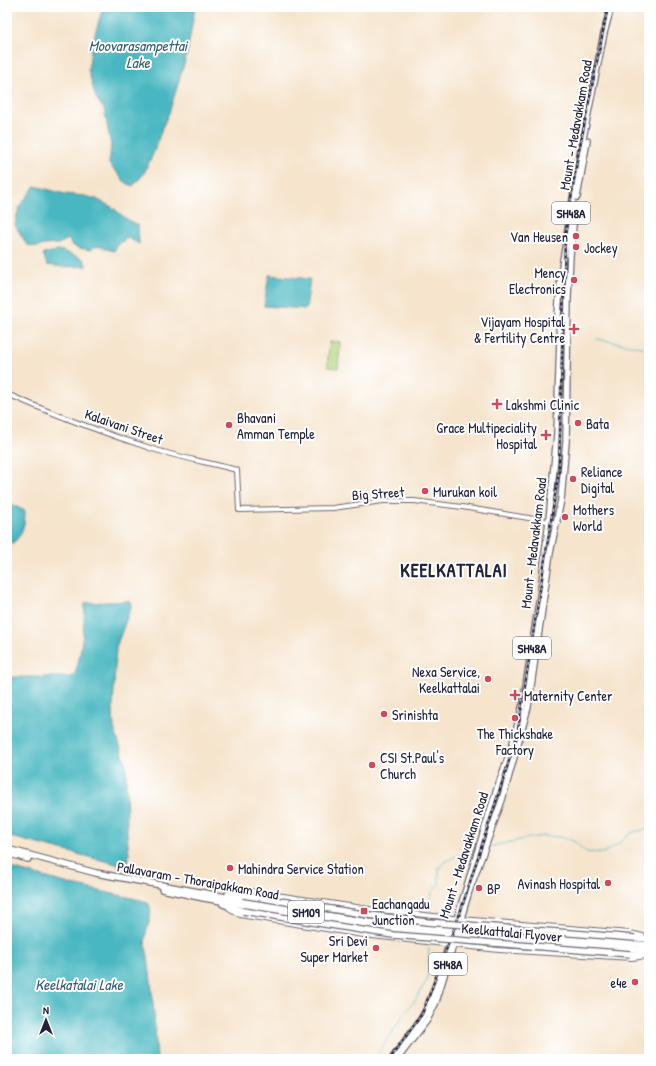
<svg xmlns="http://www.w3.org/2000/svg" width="656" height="1066" font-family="'Patrick Hand',sans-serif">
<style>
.green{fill:#b5d982;stroke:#6c7e5e}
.water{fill:#48b7c1;stroke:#356c7e}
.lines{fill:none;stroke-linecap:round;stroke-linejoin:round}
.stream{stroke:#48b7c1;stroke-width:1}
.tertiary-casing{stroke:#6c666e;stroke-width:6}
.primary-casing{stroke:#6c666e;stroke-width:8}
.tertiary{stroke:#fff;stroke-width:4}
.primary{stroke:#fff;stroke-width:5.5}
.rail-casing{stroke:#22223b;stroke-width:2.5}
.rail{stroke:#fff;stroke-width:1;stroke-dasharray:3;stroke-linecap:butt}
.primary-bridge-casing{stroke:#6c666e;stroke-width:8;stroke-linecap:butt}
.primary-bridge{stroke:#fff;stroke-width:5.5}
.poi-dot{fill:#d1495b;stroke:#fff;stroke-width:1.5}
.labels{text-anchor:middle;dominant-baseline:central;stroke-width:4;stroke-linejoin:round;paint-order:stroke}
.shield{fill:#fff;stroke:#646476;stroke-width:1}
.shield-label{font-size:13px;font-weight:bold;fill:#22223b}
.street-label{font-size:14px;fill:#22223b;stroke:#fff}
.poi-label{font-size:14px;fill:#22223b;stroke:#fff;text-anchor:start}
.water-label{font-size:15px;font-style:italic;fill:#315e71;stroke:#fff}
.district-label{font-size:18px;font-weight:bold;letter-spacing:1px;fill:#22223b;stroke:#fff}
</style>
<rect width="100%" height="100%" fill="#fff"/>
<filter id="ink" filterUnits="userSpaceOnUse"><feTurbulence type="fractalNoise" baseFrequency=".025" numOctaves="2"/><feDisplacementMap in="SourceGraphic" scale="8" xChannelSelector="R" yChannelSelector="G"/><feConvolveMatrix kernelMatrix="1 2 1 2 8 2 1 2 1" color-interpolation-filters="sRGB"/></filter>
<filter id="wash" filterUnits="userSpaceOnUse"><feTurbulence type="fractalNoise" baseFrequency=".012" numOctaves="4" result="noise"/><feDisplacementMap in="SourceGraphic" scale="16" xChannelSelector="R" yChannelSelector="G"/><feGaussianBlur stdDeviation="0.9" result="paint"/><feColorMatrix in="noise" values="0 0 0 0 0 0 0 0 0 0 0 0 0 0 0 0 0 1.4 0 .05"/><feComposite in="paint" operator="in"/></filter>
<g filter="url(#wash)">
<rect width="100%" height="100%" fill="#f6e4cc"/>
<polygon class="green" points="330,342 340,342 338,368 328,367 328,355"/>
<g class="water">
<polygon points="103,7 195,7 187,54 169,113 162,128 154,152 143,175 133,186 125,182 109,164 111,145 104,109 96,98 88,70 92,44"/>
<polygon points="35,186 65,194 85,196 96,199 112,207 125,218 138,225 139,244 128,238 117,245 114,251 104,248 101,246 94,247 91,250 79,248 71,245 69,239 58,244 44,245 37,247 27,245 15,225 19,207"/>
<polygon points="60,250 83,259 87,266 63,267 47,265 43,254"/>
<polygon points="269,275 310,279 306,309 264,306"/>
<path d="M 7,503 L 11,504 L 25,511 C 25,523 23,535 13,543 L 7,541 Z"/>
<path d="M 129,601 L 131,602 L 131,607 L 116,647 L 113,709 L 114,728 L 126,764 L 127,834 L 129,854 L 128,867 L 7,836 L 7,677 L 71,677 L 75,674 C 82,652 84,626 85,603 Z"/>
<path d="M 7,867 L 73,885 L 141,900 L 149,904 C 154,916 146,927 145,940 C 145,948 149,956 149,964 C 153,995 155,1027 157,1059 L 7,1059 Z"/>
</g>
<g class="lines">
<g class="stream">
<polyline points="597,339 647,348"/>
<polyline points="488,847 524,839 543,836 559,837 574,841 586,852 603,853 620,843 631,833 649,828"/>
<polyline points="430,912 432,891 439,884 439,869 444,862 463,853 475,850"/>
<polyline points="375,1059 405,1012 414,1002 427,980 429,949"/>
</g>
</g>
</g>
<g filter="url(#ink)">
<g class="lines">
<g class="tertiary-casing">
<g id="tertiary">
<path d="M 7,394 C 55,415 106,434 156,450 C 183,458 210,463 237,470 L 239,510 L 333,508 L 383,501 L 414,501 L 462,507 L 558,523"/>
<polyline points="237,893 250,891 369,909 461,919 630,933 643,936"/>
<polyline points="229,908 240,915 363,935 499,950 632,958 647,956"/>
</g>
</g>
<g class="primary-casing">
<g id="primary">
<polyline points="577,197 587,141"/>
<polyline points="7,849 96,873 307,912 369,922 504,934 649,945"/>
<polyline points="7,853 28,859"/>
<polyline points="162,889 204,898 303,915"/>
<polyline points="228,894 243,895"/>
<polyline points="223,904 243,911"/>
<polyline points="319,918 376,927 456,935 649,950"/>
<polyline points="635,938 649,939"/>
<polyline points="630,954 649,954"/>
<polyline points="392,1059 421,1019 432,1000 496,792 512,747 523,704 541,589 549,521 557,434 560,338 558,315 561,273 582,143 604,33 611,7"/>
<polyline points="397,1059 427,1020 436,1002 469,891 502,800 528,707 550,553 561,500 566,442 568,297 570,255 574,216"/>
</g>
</g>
<use href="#tertiary" class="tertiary"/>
<use href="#primary" class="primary"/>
<g class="rail-casing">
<polyline id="rail" points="390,1059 422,1014 460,913 517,736 559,470 565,236 578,156 608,7"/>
</g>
<use href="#rail" class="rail"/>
<g class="primary-bridge-casing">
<g id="primary-bridge">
<polyline points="243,895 369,915 427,922 635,938"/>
<polyline points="243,911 393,935 630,954"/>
</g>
</g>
<use href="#primary-bridge" class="primary-bridge"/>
</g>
</g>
<g class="poi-dot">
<circle cx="576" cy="236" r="4"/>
<circle cx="576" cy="247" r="4"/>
<circle cx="574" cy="280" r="4"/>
<path d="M572 323h4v4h4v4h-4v4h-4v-4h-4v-4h4z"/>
<path d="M495 398h4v4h4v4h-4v4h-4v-4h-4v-4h4z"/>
<circle cx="578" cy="423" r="4"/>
<circle cx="229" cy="425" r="4"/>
<path d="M544 429h4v4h4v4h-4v4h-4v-4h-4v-4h4z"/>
<circle cx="573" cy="479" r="4"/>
<circle cx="425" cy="491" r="4"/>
<circle cx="565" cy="517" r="4"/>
<circle cx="488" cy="679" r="4"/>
<path d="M513 689h4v4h4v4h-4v4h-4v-4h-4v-4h4z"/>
<circle cx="384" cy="714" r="4"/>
<circle cx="515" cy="718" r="4"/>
<circle cx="372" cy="765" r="4"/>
<circle cx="230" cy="868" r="4"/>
<circle cx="608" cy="883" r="4"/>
<circle cx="479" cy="888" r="4"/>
<rect x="360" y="907" width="8" height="8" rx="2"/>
<circle cx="376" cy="948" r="4"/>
<circle cx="635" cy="982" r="4"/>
</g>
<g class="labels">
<g class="shield">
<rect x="552" y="202" width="38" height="22" rx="3"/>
<rect x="513" y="637" width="38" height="22" rx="3"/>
<rect x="288" y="901" width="36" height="22" rx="3"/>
<rect x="429" y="953" width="38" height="22" rx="3"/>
</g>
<g class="shield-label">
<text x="571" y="213">SH48A</text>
<text x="532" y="648">SH48A</text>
<text x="306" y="912">SH109</text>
<text x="448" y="964">SH48A</text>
</g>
<g class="street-label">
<text transform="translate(575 125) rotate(-80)">Mount - Medavakkam Road</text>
<text transform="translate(124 426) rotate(19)">Kalaivani Street</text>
<text transform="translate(378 493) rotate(-4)">Big Street</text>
<text transform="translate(533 543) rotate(-83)">Mount - Medavakkam Road</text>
<text transform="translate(463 855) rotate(-72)">Mount - Medavakkam Road</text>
<text transform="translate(198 880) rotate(10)">Pallavaram - Thoraipakkam Road</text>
<text transform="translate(512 932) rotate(5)">Keelkattalai Flyover</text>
</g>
<g class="poi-label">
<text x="568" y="236" text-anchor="end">Van Heusen</text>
<text x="584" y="247">Jockey</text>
<text x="566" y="272" text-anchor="end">Mency<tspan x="566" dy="16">Electronics</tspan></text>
<text x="565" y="321" text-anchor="end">Vijayam Hospital<tspan x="565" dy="16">&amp; Fertility Centre</tspan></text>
<text x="506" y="404">Lakshmi Clinic</text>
<text x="237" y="417">Bhavani<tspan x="237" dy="16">Amman Temple</tspan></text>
<text x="586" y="423">Bata</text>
<text x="537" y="427" text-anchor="end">Grace Multipeciality<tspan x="537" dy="16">Hospital</tspan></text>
<text x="581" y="471">Reliance<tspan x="581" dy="16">Digital</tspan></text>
<text x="433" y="491">Murukan koil</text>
<text x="573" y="509">Mothers<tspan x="573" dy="16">World</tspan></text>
<text x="480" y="671" text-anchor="end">Nexa Service,<tspan x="480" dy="16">Keelkattalai</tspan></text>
<text x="524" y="695">Maternity Center</text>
<text x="392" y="714">Srinishta</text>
<text x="515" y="733" text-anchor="middle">The Thickshake<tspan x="515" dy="16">Factory</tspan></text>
<text x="380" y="757">CSI St.Paul's<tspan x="380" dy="16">Church</tspan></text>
<text x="238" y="868">Mahindra Service Station</text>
<text x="600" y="883" text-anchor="end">Avinash Hospital</text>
<text x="487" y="888">BP</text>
<text x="372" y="903">Eachangadu<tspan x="372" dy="16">Junction</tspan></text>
<text x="368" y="940" text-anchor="end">Sri Devi<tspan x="368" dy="16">Super Market</tspan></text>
<text x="627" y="982" text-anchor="end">e4e</text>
</g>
<g class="water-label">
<text x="138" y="45">Moovarasampettai<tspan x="138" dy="17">Lake</tspan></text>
<text x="79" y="984">Keelkatalai Lake</text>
</g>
<g class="district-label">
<text x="454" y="570">KEELKATTALAI</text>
</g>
</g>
<rect width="656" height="1066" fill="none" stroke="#fff" stroke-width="24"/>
<g transform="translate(46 1020)" stroke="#ffffff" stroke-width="3" paint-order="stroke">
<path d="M0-3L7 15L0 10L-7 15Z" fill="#22223b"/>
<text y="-6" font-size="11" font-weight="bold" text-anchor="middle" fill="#22223b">N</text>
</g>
</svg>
